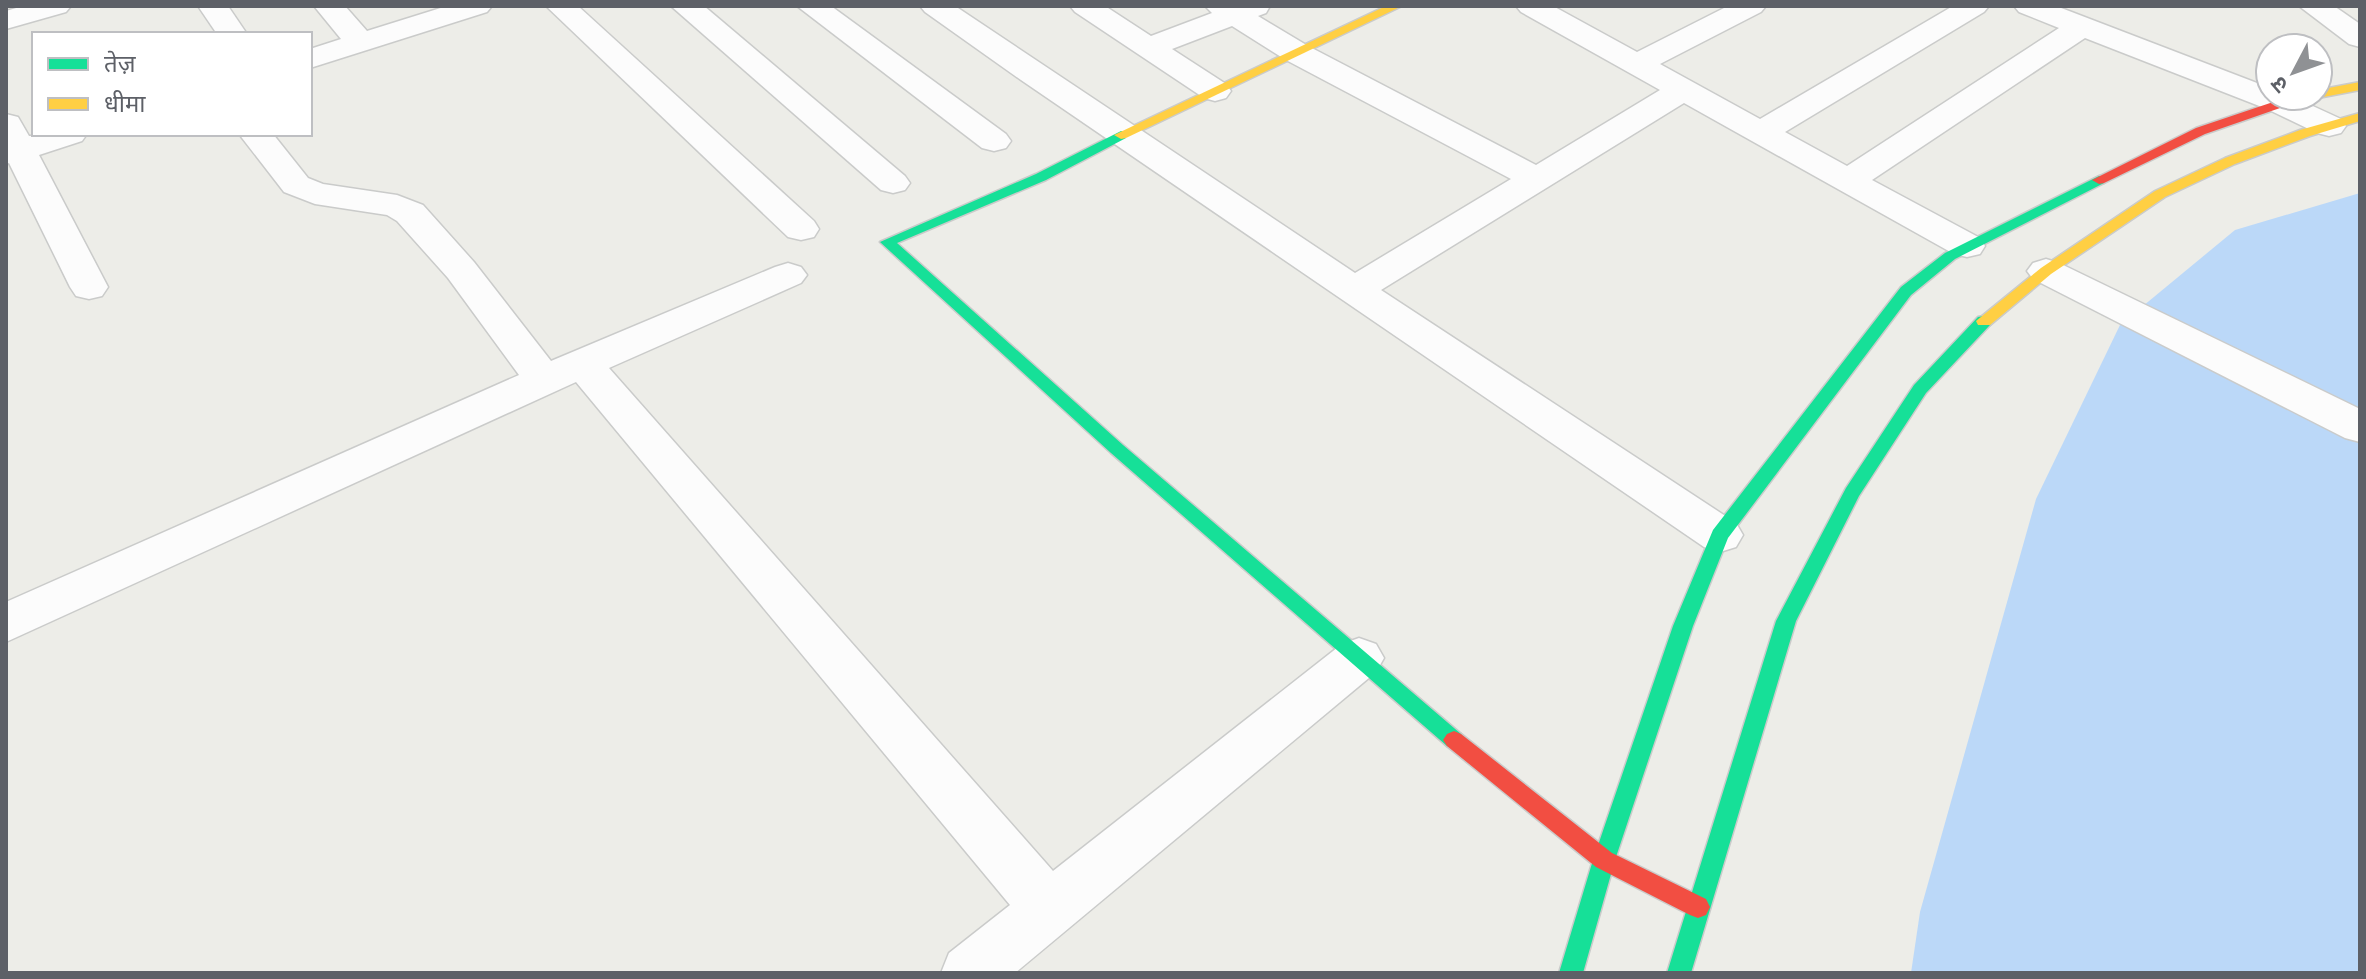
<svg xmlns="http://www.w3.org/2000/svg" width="2366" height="979" font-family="Signika,'Noto Sans Devanagari',sans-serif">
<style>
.water{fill:#bbd8f8}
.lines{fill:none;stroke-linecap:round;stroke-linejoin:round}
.street-casing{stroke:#cacbca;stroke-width:3}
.fast-casing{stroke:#cacbca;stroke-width:3}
.slow-casing{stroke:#cacbca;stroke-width:3}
.jam-casing{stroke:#cacbca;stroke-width:3}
.street{fill:#fcfcfc;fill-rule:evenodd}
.fast{fill:#16e098;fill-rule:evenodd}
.slow{fill:#ffcf43;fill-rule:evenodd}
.jam{fill:#f24e42;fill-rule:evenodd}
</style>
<rect width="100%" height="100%" fill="#edede8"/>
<polygon class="water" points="2360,193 2360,973 1911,973 1920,912 2036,499 2120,325 2235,230"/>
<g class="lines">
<g class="street-casing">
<g id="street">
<polygon points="23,6 71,6 66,12 6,29 6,11"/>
<polygon points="198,6 228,6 247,34 217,34"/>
<polygon points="314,6 345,6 367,31 447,6 492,6 487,12 310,68 310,49 341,39"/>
<polygon points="546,6 578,6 814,221 819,229 814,237 801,240 788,237"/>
<polygon points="671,6 704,6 905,176 910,183 905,190 893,193 881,190"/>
<polygon points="797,6 831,6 1006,134 1011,141 1006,148 994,151 982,148"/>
<polygon points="920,6 955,6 1355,273 1511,179 1286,60 1232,26 1172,49 1226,84 1231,91 1226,98 1215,101 1204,98 1075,12 1070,6 1105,6 1151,36 1212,13 1205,6 1270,6 1266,13 1258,16 1308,46 1536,165 1660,90 1521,12 1516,6 1553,6 1637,52 1728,6 1766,6 1761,12 1660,64 1760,119 1953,6 1989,6 1984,12 1785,132 1847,166 2059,28 2019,12 2014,6 2056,6 2270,88 2270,96 2291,96 2341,119 2346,126 2341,133 2329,136 2317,133 2267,109 2085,38 1872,180 1980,238 1985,246 1980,254 1967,257 1954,254 1684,103 1381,290 1736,523 1743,535 1736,547 1720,552 1704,547 1021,80 925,12"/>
<polygon points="2299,6 2334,6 2360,24 2360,47 2349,44"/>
<polygon points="6,114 18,117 29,136 87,134 82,141 39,155 108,287 102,296 89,299 76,296 70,287 9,163 6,164"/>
<polygon points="239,134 273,134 308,178 323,184 397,195 423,205 474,262 551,361 775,267 788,263 801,267 807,275 801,283 609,368 1053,871 1342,644 1359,638 1376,644 1384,658 1376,672 1015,973 941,973 949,953 1010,905 576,382 6,642 6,602 519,375 448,278 397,221 387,215 315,204 284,192"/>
<polygon points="2046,259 2059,263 2360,409 2360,442 2345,438 2033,279 2027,271 2033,263"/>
</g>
</g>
<g class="fast-casing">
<g id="fast">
<polygon points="1121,131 1126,132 1126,138 1046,180 897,243 1123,445 1461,734 1465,740 1461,746 1454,749 1447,746 1111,453 880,242 1036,174"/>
<polygon points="2099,176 2104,177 2104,183 1955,259 1911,295 1728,538 1693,626 1615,860 1583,973 1559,973 1593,860 1673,626 1713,530 1901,287 1945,253"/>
<polygon points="1984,316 1992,321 1990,325 1926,393 1859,496 1796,621 1691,973 1667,973 1776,621 1846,488 1914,385 1978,317"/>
</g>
</g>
<g class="slow-casing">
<g id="slow">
<polygon points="1386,6 1402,6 1126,138 1121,139 1114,135"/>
<polygon points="2360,82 2360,90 2318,98 2313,96 2318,96 2318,90"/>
<polygon points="2360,113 2360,121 2310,136 2235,164 2165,197 2051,274 1990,325 1978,325 1976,321 2041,268 2155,191 2225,158 2300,130"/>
</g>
</g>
<g class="jam-casing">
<g id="jam">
<polygon points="2291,96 2315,96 2205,134 2104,183 2099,184 2092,180 2196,128"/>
<polygon points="1454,731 1461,734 1612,853 1706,899 1710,907 1706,915 1698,918 1690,915 1596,867 1447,746 1443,740 1447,734"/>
</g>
</g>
<use href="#street" class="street"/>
<use href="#fast" class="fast"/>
<use href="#slow" class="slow"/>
<use href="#jam" class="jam"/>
</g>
<rect width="2366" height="979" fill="none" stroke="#5d6067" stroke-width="16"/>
<rect x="32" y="32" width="280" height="104" fill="#ffffff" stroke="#bebfc2" stroke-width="2"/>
<rect x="48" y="58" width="40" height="12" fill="#16e098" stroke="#bebfc2" stroke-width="2"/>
<text x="104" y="72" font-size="24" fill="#5d6067">तेज़</text>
<rect x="48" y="98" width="40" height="12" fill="#ffcf43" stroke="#bebfc2" stroke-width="2"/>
<text x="104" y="112" font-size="24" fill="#5d6067">धीमा</text>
<g transform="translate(2294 72) rotate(229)"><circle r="38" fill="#ffffff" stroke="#bebfc2" stroke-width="2"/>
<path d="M0-6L14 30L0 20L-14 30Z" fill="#8f9194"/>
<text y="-12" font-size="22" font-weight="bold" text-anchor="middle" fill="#5d6067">उ</text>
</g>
</svg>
